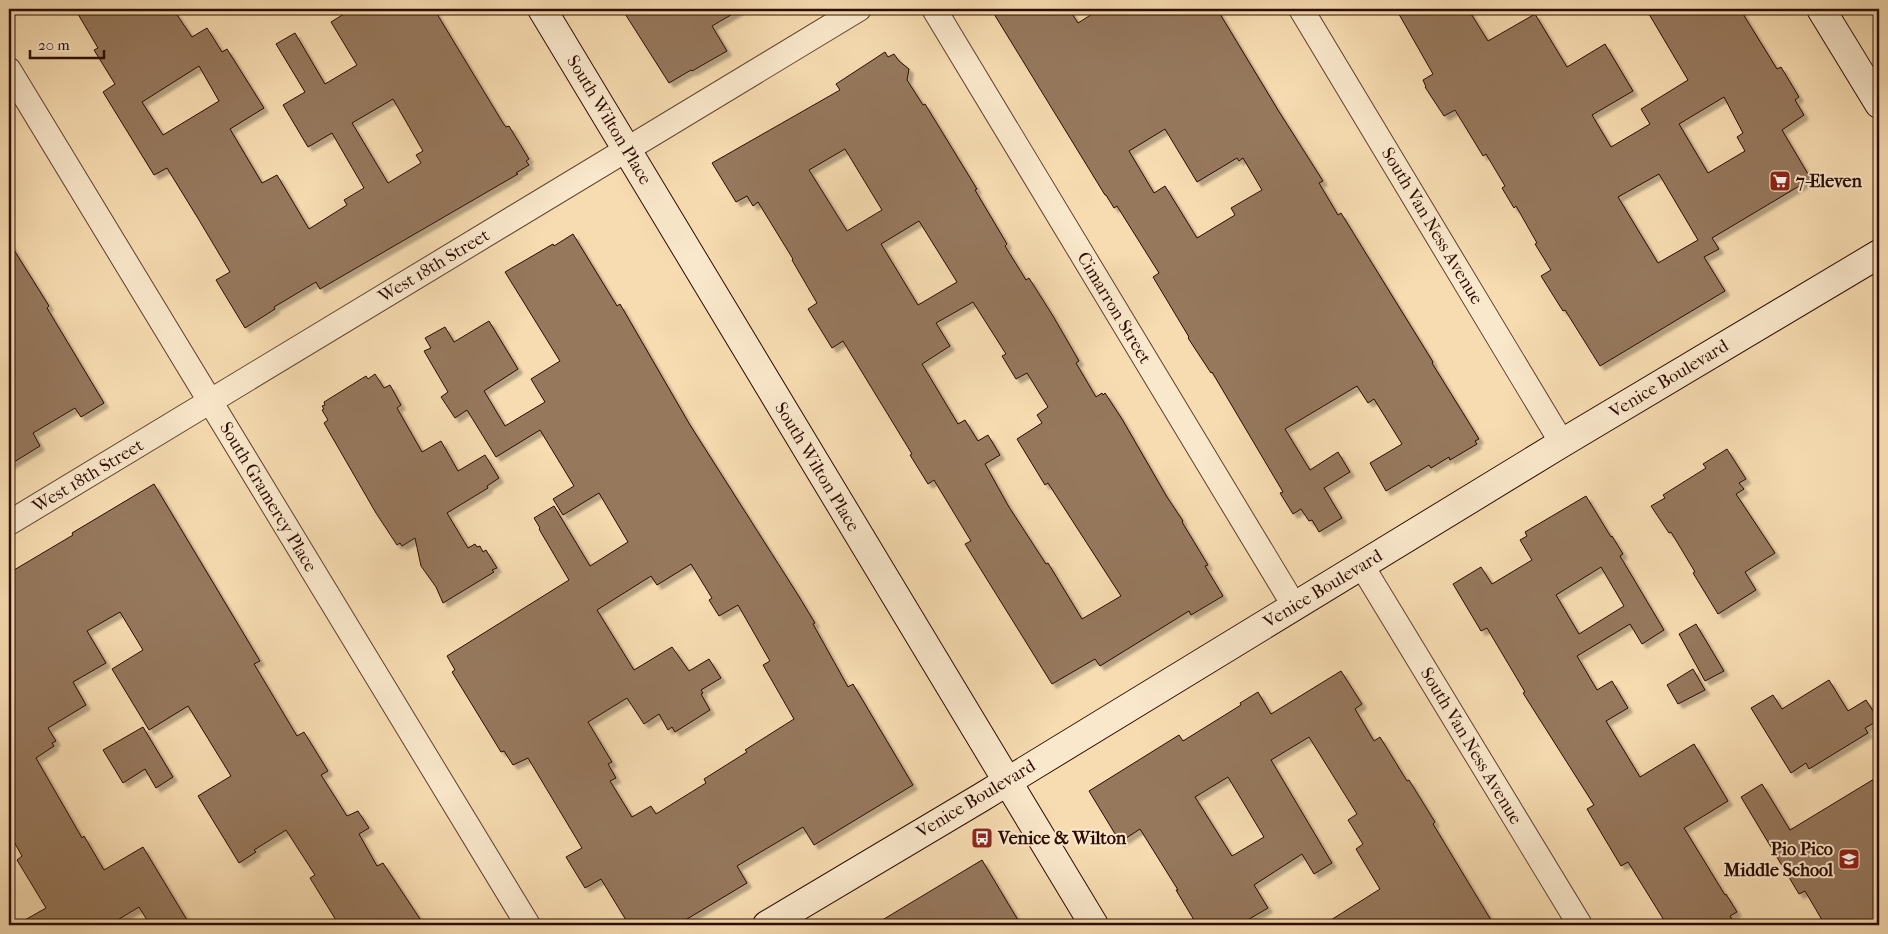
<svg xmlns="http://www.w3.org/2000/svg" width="1888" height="934" font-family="'IM FELL French Canon',serif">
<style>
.building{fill:#96785d;stroke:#2c0c02;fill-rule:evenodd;filter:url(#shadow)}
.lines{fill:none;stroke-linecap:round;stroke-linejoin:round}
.street-casing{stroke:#5f402e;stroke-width:26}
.secondary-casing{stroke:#2c0c02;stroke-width:30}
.street{stroke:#fae8cc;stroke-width:24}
.secondary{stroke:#fae8cc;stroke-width:28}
.labels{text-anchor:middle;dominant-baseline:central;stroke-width:4;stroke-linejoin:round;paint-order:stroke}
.street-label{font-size:18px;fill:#2c0c02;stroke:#fae8cc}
.poi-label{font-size:18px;font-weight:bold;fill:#2c0c02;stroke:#fae8cc;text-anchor:start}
</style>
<defs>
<filter id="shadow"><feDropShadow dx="4.5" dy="4.5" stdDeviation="1" flood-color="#0004"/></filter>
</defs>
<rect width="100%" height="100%" fill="#f7dcb1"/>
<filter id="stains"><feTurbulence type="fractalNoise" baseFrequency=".004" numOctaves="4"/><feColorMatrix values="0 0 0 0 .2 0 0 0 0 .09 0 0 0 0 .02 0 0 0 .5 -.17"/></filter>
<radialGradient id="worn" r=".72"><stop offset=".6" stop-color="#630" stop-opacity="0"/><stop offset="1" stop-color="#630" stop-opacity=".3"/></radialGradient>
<g class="building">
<path d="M 75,9 L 173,9 L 192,37 L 207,28 L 222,52 L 227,49 L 264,108 L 230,129 L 262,183 L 277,175 L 309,229 L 347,205 L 344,200 L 364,188 L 332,133 L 308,147 L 283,105 L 305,92 L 276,44 L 295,33 L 325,84 L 357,65 L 331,22 L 352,9 L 434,9 L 503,123 L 506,127 L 509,126 L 529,159 L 526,161 L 529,165 L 516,173 L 518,174 L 320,289 L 316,282 L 274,307 L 275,309 L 245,328 L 216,280 L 230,272 L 199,220 L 167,168 L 154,175 L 103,92 L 115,84 L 94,50 L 98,48 ZM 199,66 L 219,101 L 163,135 L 142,102 ZM 393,99 L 423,151 L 416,155 L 421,163 L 388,183 L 352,123 Z"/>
<polygon points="622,9 741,9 712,26 727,51 692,71 691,70 669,83"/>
<path d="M 991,9 L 1069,9 L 1078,23 L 1100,9 L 1217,9 L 1278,110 L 1323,181 L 1319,183 L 1338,215 L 1341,213 L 1433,362 L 1432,363 L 1479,439 L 1475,441 L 1477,444 L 1450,460 L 1449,457 L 1431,468 L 1429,465 L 1386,491 L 1370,463 L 1402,444 L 1374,399 L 1368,403 L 1357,386 L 1285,429 L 1310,470 L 1338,452 L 1350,472 L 1324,488 L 1342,518 L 1319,532 L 1312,520 L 1309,521 L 1301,509 L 1293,514 L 1280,493 L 1283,492 L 1212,372 L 1211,373 L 1188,338 L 1189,337 L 1153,277 L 1159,273 L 1117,206 L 1114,208 L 1106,195 L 1105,195 ZM 1165,129 L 1197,182 L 1237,158 L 1239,161 L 1243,158 L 1262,190 L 1231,208 L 1235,215 L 1197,238 L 1165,186 L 1154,193 L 1129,151 Z"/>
<path d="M 1396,9 L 1468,9 L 1488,41 L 1535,14 L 1567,67 L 1605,44 L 1633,91 L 1592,115 L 1611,147 L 1650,124 L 1641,109 L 1688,80 L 1646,9 L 1740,9 L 1777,69 L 1781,67 L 1799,97 L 1795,100 L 1804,115 L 1782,130 L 1811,179 L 1712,238 L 1719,249 L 1704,257 L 1725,291 L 1600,366 L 1565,310 L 1563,311 L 1541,276 L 1551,270 L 1535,244 L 1537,243 L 1516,206 L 1514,208 L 1502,188 L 1505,186 L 1486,154 L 1483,156 L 1455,110 L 1444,116 L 1425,87 L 1426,87 L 1423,80 L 1433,74 ZM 1724,97 L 1743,133 L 1737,137 L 1745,151 L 1708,173 L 1679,124 ZM 1659,174 L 1698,240 L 1658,263 L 1618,197 Z"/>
<path d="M 885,52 L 888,57 L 894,54 L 899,61 L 909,69 L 907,80 L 923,105 L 925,104 L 977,189 L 975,190 L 1007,244 L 1005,246 L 1026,280 L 1029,278 L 1053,316 L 1079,361 L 1076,363 L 1096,397 L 1102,393 L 1103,395 L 1105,393 L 1122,419 L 1167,497 L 1183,521 L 1182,522 L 1208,565 L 1205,566 L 1223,596 L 1191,615 L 1189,611 L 1100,666 L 1095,659 L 1052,684 L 965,544 L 971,541 L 934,480 L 928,484 L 910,455 L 912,454 L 843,341 L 832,348 L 808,309 L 817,303 L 792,260 L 793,259 L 758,202 L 753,206 L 747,196 L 736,202 L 712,163 L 840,90 L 836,84 ZM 845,149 L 882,210 L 847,231 L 809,170 ZM 919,221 L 957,282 L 918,305 L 881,244 ZM 973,302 L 1006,354 L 1002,356 L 1016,379 L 1027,373 L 1048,407 L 1037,415 L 1042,423 L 1017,439 L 1045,485 L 1048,483 L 1121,596 L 1082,619 L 1048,563 L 1046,564 L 1009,507 L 985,464 L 1000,455 L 988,435 L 978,441 L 965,420 L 958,424 L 922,364 L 950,346 L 936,323 Z"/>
<path d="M 573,234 L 617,306 L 620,304 L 690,425 L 798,595 L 815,623 L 813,624 L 848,687 L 853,684 L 913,785 L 814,845 L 803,827 L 737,866 L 747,883 L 677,925 L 629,925 L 601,879 L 585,888 L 566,857 L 582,848 L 528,758 L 513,765 L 504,751 L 501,752 L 452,672 L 455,670 L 447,656 L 569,580 L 539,529 L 540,528 L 534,518 L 554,506 L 590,566 L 628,542 L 599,493 L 563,515 L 553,499 L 574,486 L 540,430 L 496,457 L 467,410 L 455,418 L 441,397 L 448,392 L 424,351 L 431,348 L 425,338 L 445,327 L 454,342 L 489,321 L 518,369 L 484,391 L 505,426 L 545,402 L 531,379 L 560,361 L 505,272 L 553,244 L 554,246 ZM 691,564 L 712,598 L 709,600 L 719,616 L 738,605 L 770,661 L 763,665 L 794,719 L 745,750 L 747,752 L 704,779 L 706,783 L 656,814 L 651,806 L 632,817 L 610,781 L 616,778 L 608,764 L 612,762 L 588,722 L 627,698 L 644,724 L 659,714 L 668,730 L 672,727 L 675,732 L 710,710 L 701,694 L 703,693 L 701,690 L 721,678 L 709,659 L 689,671 L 672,647 L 634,670 L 597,610 L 651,576 L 657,585 Z"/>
<polygon points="9,242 49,306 47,308 104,403 81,417 75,408 33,433 40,446 9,465"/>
<polygon points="375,374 384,388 390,385 401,405 397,408 422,452 441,441 458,471 485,455 499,478 487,486 488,488 447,513 468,548 475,544 477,547 480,546 483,552 486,550 497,568 492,570 494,572 443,603 436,587 421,566 415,538 402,546 400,543 397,545 376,513 324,423 328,420 322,410 324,409 322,406 325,405 324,402 366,376 368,379"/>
<polygon points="1727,449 1746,479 1739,483 1744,489 1736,494 1775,553 1745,572 1756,590 1718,614 1693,573 1695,572 1671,532 1669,533 1651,506 1665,498 1663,495 1706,468 1703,464"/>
<polygon points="154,484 260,661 254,664 297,736 304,732 328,771 321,775 347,816 358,811 369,828 359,834 377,866 383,863 424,925 339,925 310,878 315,875 286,830 254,850 256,852 239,863 198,796 231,776 188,706 149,730 112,669 143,650 120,612 87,631 106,663 73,682 86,705 48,728 56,741 52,743 54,746 36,758 82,838 84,836 104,870 143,847 190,925 150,925 139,907 109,925 16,925 46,908 17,860 22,856 9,833 9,573 73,535 72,533"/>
<path d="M 1586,496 L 1611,537 L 1612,536 L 1623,554 L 1620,556 L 1664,630 L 1642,644 L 1630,624 L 1577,656 L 1597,690 L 1612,681 L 1628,708 L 1606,721 L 1640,777 L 1694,744 L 1728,801 L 1684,828 L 1725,895 L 1726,894 L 1737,912 L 1730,916 L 1735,925 L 1667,925 L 1628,862 L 1621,866 L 1587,809 L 1594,805 L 1523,693 L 1525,692 L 1487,628 L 1481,631 L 1453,584 L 1481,567 L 1492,584 L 1532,560 L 1520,540 L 1527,536 L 1525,532 ZM 1601,567 L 1624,606 L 1579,634 L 1556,595 Z"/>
<polygon points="1696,624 1724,671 1705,681 1679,634"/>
<polygon points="1693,669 1705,690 1678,704 1667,685"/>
<path d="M 1341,671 L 1362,704 L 1355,709 L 1374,741 L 1380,737 L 1407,781 L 1409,780 L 1435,822 L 1433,824 L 1494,925 L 1323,925 L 1380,889 L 1356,849 L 1363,844 L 1348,820 L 1357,814 L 1309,737 L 1271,760 L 1332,863 L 1314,874 L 1302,854 L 1254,885 L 1268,908 L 1239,925 L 1197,925 L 1176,890 L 1178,890 L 1140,829 L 1120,842 L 1089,791 L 1179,735 L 1183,741 L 1241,705 L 1240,703 L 1258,692 L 1271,714 ZM 1228,777 L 1264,837 L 1232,856 L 1195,797 Z"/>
<polygon points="1829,680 1848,711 1866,700 1879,720 1865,728 1868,733 1809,769 1806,763 1791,773 1751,708 1773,695 1782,709"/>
<polygon points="143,727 173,777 156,788 145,769 123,783 103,750"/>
<polygon points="1879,776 1879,925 1825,925 1805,891 1799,894 1741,797 1762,784 1790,830"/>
<polygon points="982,860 1021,925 874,925"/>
</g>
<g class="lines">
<g class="street-casing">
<g id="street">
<polyline points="934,9 1295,607"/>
<polyline points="1301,9 1562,443"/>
<polyline points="9,70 528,925"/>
<polyline points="9,523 859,9"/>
<polyline points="1362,566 1580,925"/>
</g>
</g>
<g class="secondary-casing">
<g id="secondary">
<polyline points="542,9 1094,925"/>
<polyline points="1821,9 1879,104"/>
<polyline points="767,925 982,797 1562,443 1879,254"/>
</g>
</g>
<use href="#street" class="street"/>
<use href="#secondary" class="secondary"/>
</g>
<defs>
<g id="supermarket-square" transform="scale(1.125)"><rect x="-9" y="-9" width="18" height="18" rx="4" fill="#8f2418" stroke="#fae8cc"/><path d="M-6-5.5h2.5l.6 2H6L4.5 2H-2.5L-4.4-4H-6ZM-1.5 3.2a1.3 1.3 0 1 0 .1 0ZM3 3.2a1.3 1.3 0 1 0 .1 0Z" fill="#fff"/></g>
<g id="bus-square" transform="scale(1.125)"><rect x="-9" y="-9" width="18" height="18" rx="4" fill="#8f2418" stroke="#fae8cc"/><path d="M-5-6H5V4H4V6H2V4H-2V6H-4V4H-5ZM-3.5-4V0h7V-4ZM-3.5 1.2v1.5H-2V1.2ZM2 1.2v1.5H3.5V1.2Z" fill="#fff"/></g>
<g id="school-square" transform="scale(1.125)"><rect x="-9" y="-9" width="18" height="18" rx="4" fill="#8f2418" stroke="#fae8cc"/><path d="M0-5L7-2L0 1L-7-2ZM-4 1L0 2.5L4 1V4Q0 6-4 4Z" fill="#fff"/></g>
</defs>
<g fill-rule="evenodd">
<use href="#supermarket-square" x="1780" y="181"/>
<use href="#bus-square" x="982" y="838"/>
<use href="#school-square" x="1849" y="859"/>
</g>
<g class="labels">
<g class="street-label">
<text transform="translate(609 120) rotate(59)">South Wilton Place</text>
<text transform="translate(1432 226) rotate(59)">South Van Ness Avenue</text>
<text transform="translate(434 266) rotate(-31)">West 18th Street</text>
<text transform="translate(1114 308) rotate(59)">Cimarron Street</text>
<text transform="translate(1669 379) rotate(-31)">Venice Boulevard</text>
<text transform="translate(817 467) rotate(59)">South Wilton Place</text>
<text transform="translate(88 476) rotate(-31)">West 18th Street</text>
<text transform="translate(268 497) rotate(59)">South Gramercy Place</text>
<text transform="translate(1323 589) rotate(-31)">Venice Boulevard</text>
<text transform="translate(1471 746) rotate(59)">South Van Ness Avenue</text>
<text transform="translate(976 799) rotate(-31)">Venice Boulevard</text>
</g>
<g class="poi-label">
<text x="1796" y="181">7-Eleven</text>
<text x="998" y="838">Venice &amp; Wilton</text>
<text x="1833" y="849" text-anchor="end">Pio Pico<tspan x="1833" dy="21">Middle School</tspan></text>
</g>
</g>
<rect width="1888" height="934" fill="none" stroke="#f7dcb1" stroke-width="30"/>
<rect x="10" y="10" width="1868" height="914" fill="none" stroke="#2c0c02" stroke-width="2.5"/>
<rect x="15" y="15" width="1858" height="904" fill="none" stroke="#2c0c02"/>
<path d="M30 50v8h74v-8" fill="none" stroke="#2c0c02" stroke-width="2.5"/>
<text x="38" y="50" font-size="15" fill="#2c0c02" stroke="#fae8cc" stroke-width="4" paint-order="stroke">20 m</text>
<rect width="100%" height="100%" filter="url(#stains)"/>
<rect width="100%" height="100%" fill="url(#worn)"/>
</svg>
